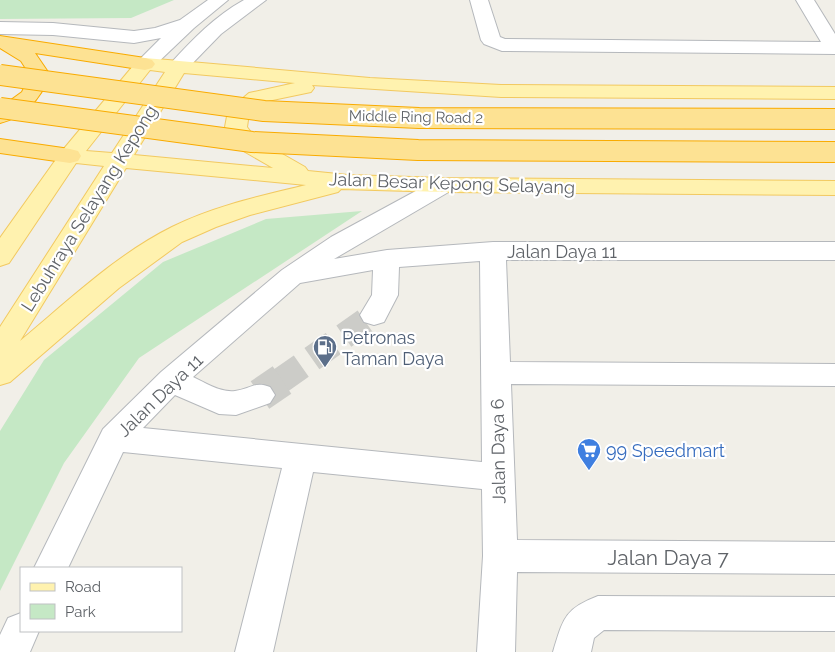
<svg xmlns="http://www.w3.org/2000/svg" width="835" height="652" font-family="Raleway,sans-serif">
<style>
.green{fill:#c5e8c5}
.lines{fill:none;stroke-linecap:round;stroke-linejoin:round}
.minor-tunnel-far1{stroke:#ccccc8;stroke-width:26;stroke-dasharray:26 13;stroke-linecap:butt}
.minor-tunnel{stroke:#ccccc8;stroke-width:33;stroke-dasharray:33 16;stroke-linecap:butt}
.minor-casing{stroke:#b5b8bc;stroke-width:2}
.major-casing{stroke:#f2c960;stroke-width:2}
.highway-casing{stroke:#f9ab00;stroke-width:2}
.minor{fill:#fff;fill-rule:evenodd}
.major{fill:#fff2af;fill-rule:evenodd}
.highway{fill:#fde293;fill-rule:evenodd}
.highway-bridge-casing{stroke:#f9ab00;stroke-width:22;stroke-linecap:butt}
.highway-bridge{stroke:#fde293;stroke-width:20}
.labels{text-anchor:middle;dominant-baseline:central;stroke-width:4.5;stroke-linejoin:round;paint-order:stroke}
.far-street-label{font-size:15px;fill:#5f6368;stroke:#fff}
.street-label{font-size:18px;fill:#5f6368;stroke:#fff}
.service-label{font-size:18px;fill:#4e5e75;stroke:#fff;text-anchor:start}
.shop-label{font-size:18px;fill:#366cbe;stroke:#fff;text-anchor:start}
.near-street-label{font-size:21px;fill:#5f6368;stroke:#fff}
</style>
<rect width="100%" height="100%" fill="#f1efe8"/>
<g class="green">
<polygon points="0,0 174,0 131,18 0,19"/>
<polygon points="362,211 139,358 64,463 0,591 0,431 44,360 163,262 266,219"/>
</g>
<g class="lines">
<polyline class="minor-tunnel-far1" points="280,381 374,315"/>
<polyline class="minor-tunnel" points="260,395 282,380"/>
<g class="minor-casing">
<g id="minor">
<polygon points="208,0 228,0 194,28 152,68 145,70 138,68 135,64 161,38 134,43 53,35 0,34 0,22 53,23 134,31 155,28 180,20"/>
<path d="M 244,0 L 266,0 L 221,34 L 185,71 L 178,73 L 171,71 L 168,67 L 171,63 C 193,39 215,16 244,0 Z"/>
<polygon points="470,0 488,0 500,37 505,39 821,42 796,0 814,0 835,34 835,54 502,51 484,44 481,40"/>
<path d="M 444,178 L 452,180 L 456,185 L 452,190 L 334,259 L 387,250 L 493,242 L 835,242 L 835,260 L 506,260 L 510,362 L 835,364 L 835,386 L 511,384 L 517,540 L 835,542 L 835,574 L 517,572 L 515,652 L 477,652 L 483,556 L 482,489 L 313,472 L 273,652 L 235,652 L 282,468 L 123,452 L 68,568 L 34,568 L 103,429 L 161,372 L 282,270 L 331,237 L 436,180 ZM 480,261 L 482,462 L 143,428 L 175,395 L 219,414 L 236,415 L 270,403 L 275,395 L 270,387 C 254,381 251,389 235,391 C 221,393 206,383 193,377 L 300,283 L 373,270 L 372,295 L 360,315 L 364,322 L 374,325 L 384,322 L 398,295 L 399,267 Z"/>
<path d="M 598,596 L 835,597 L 835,631 L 604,630 L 594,638 L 591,652 L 553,652 C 563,619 564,609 598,596 Z"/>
<polygon points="21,613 21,631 39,631 30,652 0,652 0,635 8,618"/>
</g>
</g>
<g class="major-casing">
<path id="major" d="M 145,58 L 370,78 L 501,85 L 835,87 L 835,99 L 501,97 L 312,85 L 314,88 L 311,92 L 263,102 L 249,113 L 247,127 L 256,139 L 305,167 L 308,171 L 348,175 L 444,178 L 835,181 L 835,195 L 444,192 L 341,189 L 338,192 L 250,215 L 216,227 L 182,242 L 119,288 L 10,382 L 0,385 L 0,327 L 104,166 L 76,163 L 9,263 L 0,266 L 0,238 L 62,151 L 138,60 ZM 150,70 L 165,72 L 112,153 L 86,151 ZM 184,73 L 295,83 L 249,93 L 228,111 L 225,127 L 240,149 L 273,168 L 134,155 ZM 126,168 L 306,185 C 261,196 214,206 172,227 C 117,254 67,302 20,341 Z"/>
</g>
<g class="highway-casing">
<g id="highway">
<path d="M 0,36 L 145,58 L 152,60 L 155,64 L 152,68 L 145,70 L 35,53 L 50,75 C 41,98 25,117 0,123 L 0,108 L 22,92 L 30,75 L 21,61 L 0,48 Z"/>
<polygon points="0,139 70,149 78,151 81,156 78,161 70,163 0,153"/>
</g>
</g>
<use href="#minor" class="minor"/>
<use href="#major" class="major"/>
<use href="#highway" class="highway"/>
<g class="highway-bridge-casing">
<g id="highway-bridge">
<polyline points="0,75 264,111 419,118 835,119"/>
<polyline points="0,108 252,142 418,150 835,152"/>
</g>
</g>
<use href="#highway-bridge" class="highway-bridge"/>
</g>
<defs>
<g id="fuel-pin" transform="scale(1.25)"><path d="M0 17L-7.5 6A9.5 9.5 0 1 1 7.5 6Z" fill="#5c6f8a" stroke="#fff"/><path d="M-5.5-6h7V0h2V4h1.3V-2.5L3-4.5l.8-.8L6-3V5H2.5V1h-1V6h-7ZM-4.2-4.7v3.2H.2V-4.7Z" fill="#fff"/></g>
<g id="supermarket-pin" transform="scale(1.25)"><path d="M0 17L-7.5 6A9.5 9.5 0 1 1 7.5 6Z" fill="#3f7fe0" stroke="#fff"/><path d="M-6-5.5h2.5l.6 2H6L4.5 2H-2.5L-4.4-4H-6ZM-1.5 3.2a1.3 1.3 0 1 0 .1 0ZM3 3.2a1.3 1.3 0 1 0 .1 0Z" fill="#fff"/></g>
</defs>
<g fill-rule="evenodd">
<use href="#fuel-pin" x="325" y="347"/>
<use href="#supermarket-pin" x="589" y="450"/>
</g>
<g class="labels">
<g class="far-street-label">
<text transform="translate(416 117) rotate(1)">Middle Ring Road 2</text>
</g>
<g class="street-label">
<text transform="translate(452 183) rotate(2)">Jalan Besar Kepong Selayang</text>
<text transform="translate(89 208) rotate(-58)">Lebuhraya Selayang Kepong</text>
<text x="562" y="251">Jalan Daya 11</text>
<text transform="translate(160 395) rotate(-44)">Jalan Daya 11</text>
<text transform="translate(498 451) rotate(-91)">Jalan Daya 6</text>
</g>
<g class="service-label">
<text x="342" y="337">Petronas<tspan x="342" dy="21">Taman Daya</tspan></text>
</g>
<g class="shop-label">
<text x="606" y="450">99 Speedmart</text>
</g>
<g class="near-street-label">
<text x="668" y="557">Jalan Daya 7</text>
</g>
</g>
<rect x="20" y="567" width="162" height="65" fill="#ffffff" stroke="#bfc1c3"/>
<rect x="30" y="583" width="25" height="8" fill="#fff2af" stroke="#bfc1c3"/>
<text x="65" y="592" font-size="15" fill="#5f6368">Road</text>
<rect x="30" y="604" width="25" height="15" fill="#c5e8c5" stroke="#bfc1c3"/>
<text x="65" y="617" font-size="15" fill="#5f6368">Park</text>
</svg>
